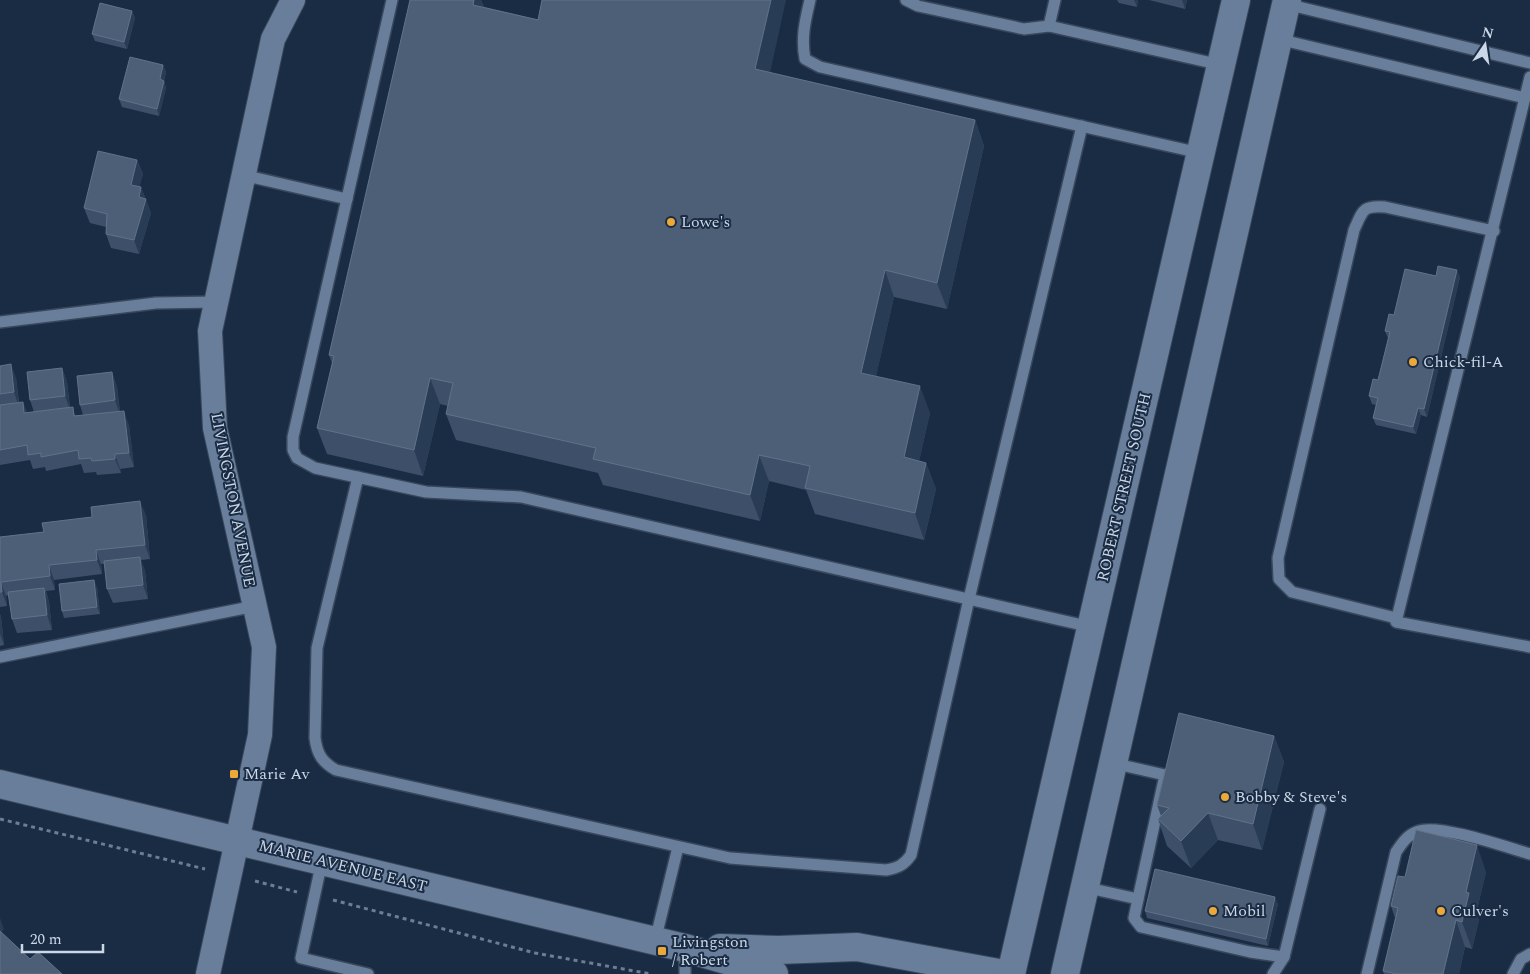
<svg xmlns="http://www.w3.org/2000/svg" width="1530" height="974" font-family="Spectral,serif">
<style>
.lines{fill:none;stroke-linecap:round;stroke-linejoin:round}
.lane-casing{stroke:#38475b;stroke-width:14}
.street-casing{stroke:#38475b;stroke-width:26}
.secondary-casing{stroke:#38475b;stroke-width:30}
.path{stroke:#6e7d91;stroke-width:3;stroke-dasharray:4 4;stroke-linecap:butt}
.lane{stroke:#687e9a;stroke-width:11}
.street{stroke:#687e9a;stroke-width:24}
.secondary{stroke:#687e9a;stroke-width:28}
.wall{fill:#3e5069}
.shaded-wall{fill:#293c55}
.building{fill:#4d5f77;stroke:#617288}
.poi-dot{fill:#eca93a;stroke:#1a2c44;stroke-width:2}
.labels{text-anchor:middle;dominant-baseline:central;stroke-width:4;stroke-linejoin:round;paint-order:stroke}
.poi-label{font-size:16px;fill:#cbd7e6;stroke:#1a2c44;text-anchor:start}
.street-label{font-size:16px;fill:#cbd7e6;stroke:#1a2c44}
</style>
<rect width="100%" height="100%" fill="#1a2c44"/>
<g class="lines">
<g class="lane-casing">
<g id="lane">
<polyline points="392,0 293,437 293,450 297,458 315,468 426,492 521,497 1091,627"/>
<path d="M 810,0 C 805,21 801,38 805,59 L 820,67 L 1200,153"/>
<polyline points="906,0 918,6 1024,29 1049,26 1221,65"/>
<polyline points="1286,4 1530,63"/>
<polyline points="1049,26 1055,0"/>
<polyline points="1278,39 1525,98"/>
<polyline points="1530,77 1396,622 1530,647"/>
<polyline points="243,175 347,199"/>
<polyline points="0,322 156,303 216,302"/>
<path d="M 358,477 L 317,648 L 315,738 C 317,754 322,762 336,770 L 730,858 L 886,870 C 898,868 904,865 911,855 L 969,599 L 1082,126"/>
<path d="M 1396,618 L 1292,592 L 1279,579 L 1278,558 L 1354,230 C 1363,211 1362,205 1385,207 L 1494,231"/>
<polyline points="0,657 255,606"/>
<polyline points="1112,763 1165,775 1138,899"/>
<polyline points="322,861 301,958 368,974"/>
<polyline points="1084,887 1138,899 1134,918 1141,927 1250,952 1284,957"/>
<polyline points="655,941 678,847"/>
<polyline points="685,948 685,974"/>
<polyline points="1273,974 1284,957 1320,809"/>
<path d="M 1367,974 L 1396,852 C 1403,842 1407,835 1419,831 C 1440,824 1506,847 1530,854"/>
<polyline points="1513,974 1521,959 1530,954"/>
</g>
</g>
<g class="street-casing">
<polyline id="street" points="208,974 260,735 264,647 215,428 210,331 273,39 293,0"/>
</g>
<g class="secondary-casing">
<g id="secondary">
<polyline points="0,784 685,948 774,974"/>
<polyline points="720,948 778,950 857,947 1004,974"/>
<polyline points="1011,974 1236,0"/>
<polyline points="1065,974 1287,0"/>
</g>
</g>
<g class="path">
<polyline points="0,819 205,869"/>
<polyline points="255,881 297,892"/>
<polyline points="333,900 535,953 651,974"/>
</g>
<use href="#lane" class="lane"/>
<use href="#street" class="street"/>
<use href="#secondary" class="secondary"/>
</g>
<g class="wall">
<polygon points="410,0 481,0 484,7 975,120 984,146 947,309 894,297 876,376 930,413 919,461 926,463 936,489 924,540 815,514 806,490 769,481 760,521 603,485 598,473 456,440 446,414 448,406 440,404 423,476 327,454 317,428 332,363 329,355"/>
<polygon points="1117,0 1138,0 1137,7 1119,3"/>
<polygon points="1149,0 1187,0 1185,9"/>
<polygon points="132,11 135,18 127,49 95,41 92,34"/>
<polygon points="163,65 166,72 164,81 166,88 159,116 122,107 119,99"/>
<polygon points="137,160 143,174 139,187 141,187 151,213 139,254 111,248 106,234 106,227 90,223 84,208"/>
<polygon points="1436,276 1460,277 1427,417 1421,415 1416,434 1376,425 1373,418 1376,405 1372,404 1369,396 1378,380 1388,338 1385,331 1394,315"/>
<polygon points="0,366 16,378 19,402 27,412 34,412 30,400 62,368 67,382 70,407 76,416 83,415 80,405 112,372 117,387 120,411 129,425 134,467 120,469 121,473 97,475 96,472 84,473 81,464 46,471 45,467 33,469 30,460 0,465"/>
<polygon points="146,515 150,559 141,560 145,571 148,599 113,603 107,589 105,564 101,564 102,574 54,580 55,590 46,591 49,602 52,630 17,633 12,619 9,595 6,596 7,606 0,607 0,537 44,532"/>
<polygon points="97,587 100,614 64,618 62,611"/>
<polygon points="0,614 1,617 4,645 0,646"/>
<polygon points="1274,736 1284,762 1262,850 1218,840 1191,868 1167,846 1158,819 1161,816 1157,805"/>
<polygon points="1486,872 1476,914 1479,920 1472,949 1465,947 1459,974 1384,974 1383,971 1395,918 1391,906 1405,877"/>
<polygon points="1278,904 1268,946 1147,918 1145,911"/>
</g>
<g class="shaded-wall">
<polygon points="474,0 481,0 486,14 473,5"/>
<polygon points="771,0 786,0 765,96 755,69"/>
<polygon points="1134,0 1138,0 1137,7"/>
<polygon points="1182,0 1187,0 1185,9"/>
<polygon points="132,11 135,18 127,49 124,42"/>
<polygon points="163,65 166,72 164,81 166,88 159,116 157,109 160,79"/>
<polygon points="975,120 984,146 947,309 937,283"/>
<polygon points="137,160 143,174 136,199 131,185"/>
<polygon points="141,187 151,213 139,254 134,240 139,197"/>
<polygon points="885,270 894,297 871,399 861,373"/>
<polygon points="1457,270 1460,277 1427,417 1424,409"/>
<polygon points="11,364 16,378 19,407 14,392"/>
<polygon points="62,368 67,382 70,410 65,396"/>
<polygon points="112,372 117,387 120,415 115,400"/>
<polygon points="430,378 440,404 423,476 414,450"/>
<polygon points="920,386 930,413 914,484 904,457"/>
<polygon points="23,402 29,416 24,413"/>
<polygon points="1418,408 1421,415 1416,434 1413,427"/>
<polygon points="124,411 129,425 134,467 129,453"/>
<polygon points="115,454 120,469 121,473 115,459"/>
<polygon points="759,455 769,481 760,521 750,495"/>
<polygon points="926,463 936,489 924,540 915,513"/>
<polygon points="140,501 146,515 150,559 145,545"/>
<polygon points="96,550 101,564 102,574 97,560"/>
<polygon points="140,557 145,571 148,599 143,585"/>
<polygon points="49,565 54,580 55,590 50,576"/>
<polygon points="94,580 97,587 100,614 97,607"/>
<polygon points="1,582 6,596 7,606 2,592"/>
<polygon points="44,588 49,602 52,630 47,615"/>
<polygon points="0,614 1,617 4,645 0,634"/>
<polygon points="1274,736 1284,762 1262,850 1253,824"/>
<polygon points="1208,813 1218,840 1191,868 1181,841"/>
<polygon points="1477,845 1486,872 1476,914 1479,920 1472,949 1462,922 1466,892"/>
<polygon points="1275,897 1278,904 1268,946 1266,939"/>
<polygon points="0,918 4,929 0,934"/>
<polygon points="1456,920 1465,947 1459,974 1443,974"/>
</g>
<g class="building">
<polygon points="410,0 474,0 473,5 538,20 542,0 771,0 755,69 975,120 937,283 885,270 861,373 920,386 904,457 926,463 915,513 805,488 810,466 759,455 750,495 593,459 596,448 446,414 453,383 430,378 414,450 317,428 334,356 329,355"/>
<polygon points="100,3 132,11 124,42 92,34"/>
<polygon points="130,57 163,65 160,79 164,81 157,109 119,99"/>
<polygon points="98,151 137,160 131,185 141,187 139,197 146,199 134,240 106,234 107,214 84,208"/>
<polygon points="1438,266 1457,270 1424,409 1418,408 1413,427 1373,418 1378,398 1369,396 1373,379 1378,380 1390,332 1385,331 1389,314 1394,315 1405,269 1436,276"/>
<polygon points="11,364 14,392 0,394 0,366"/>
<polygon points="62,368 65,396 30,400 27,372"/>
<polygon points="112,372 115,400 80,405 77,376"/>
<polygon points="23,402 24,413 73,407 74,416 124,411 129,453 115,454 115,459 92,461 91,458 79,459 78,450 41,457 41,453 28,455 27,445 0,450 0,405"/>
<polygon points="140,501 145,545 96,550 97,560 49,565 50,576 1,582 2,592 0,592 0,537 44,532 42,523 92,517 91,507"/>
<polygon points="140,557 143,585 107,589 104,561"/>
<polygon points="94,580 97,607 62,611 59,584"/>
<polygon points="44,588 47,615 12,619 8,592"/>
<polygon points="1179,713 1274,736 1253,824 1208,813 1181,841 1158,819 1169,808 1157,805"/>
<polygon points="1416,830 1477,845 1466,892 1469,893 1462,922 1456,920 1443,974 1397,974 1383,971 1398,908 1391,906 1398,876 1405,877"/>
<polygon points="1155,869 1275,897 1266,939 1145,911"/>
<polygon points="0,931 30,959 38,952 62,974 0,974"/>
</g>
<g class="poi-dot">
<circle cx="671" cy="222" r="5"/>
<circle cx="1413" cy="362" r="5"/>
<rect x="229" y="769" width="10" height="10" rx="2.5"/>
<circle cx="1225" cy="797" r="5"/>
<circle cx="1213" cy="911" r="5"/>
<circle cx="1441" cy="911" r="5"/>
<rect x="657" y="946" width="10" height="10" rx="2.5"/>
</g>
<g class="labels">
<g class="poi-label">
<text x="681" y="222">Lowe's</text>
<text x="1423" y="362">Chick-fil-A</text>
<text x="244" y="774">Marie Av</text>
<text x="1235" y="797">Bobby &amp; Steve's</text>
<text x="1223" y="911">Mobil</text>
<text x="1451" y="911">Culver's</text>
<text x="672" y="942">Livingston<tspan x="672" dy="18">/ Robert</tspan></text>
</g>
<g class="street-label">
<text transform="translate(1124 487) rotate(-77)">ROBERT STREET SOUTH</text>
<text transform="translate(233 500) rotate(79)">LIVINGSTON AVENUE</text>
<text transform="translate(343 866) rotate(14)">MARIE AVENUE EAST</text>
</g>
</g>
<g transform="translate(1485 45) rotate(13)" stroke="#1a2c44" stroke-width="4" paint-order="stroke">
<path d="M0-4L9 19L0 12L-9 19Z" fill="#cbd7e6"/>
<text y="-8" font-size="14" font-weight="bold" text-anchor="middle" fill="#cbd7e6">N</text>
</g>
<path d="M22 944v8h81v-8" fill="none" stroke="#cbd7e6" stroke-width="2.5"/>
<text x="30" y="944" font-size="15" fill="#cbd7e6" stroke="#1a2c44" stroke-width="4" paint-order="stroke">20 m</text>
</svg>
